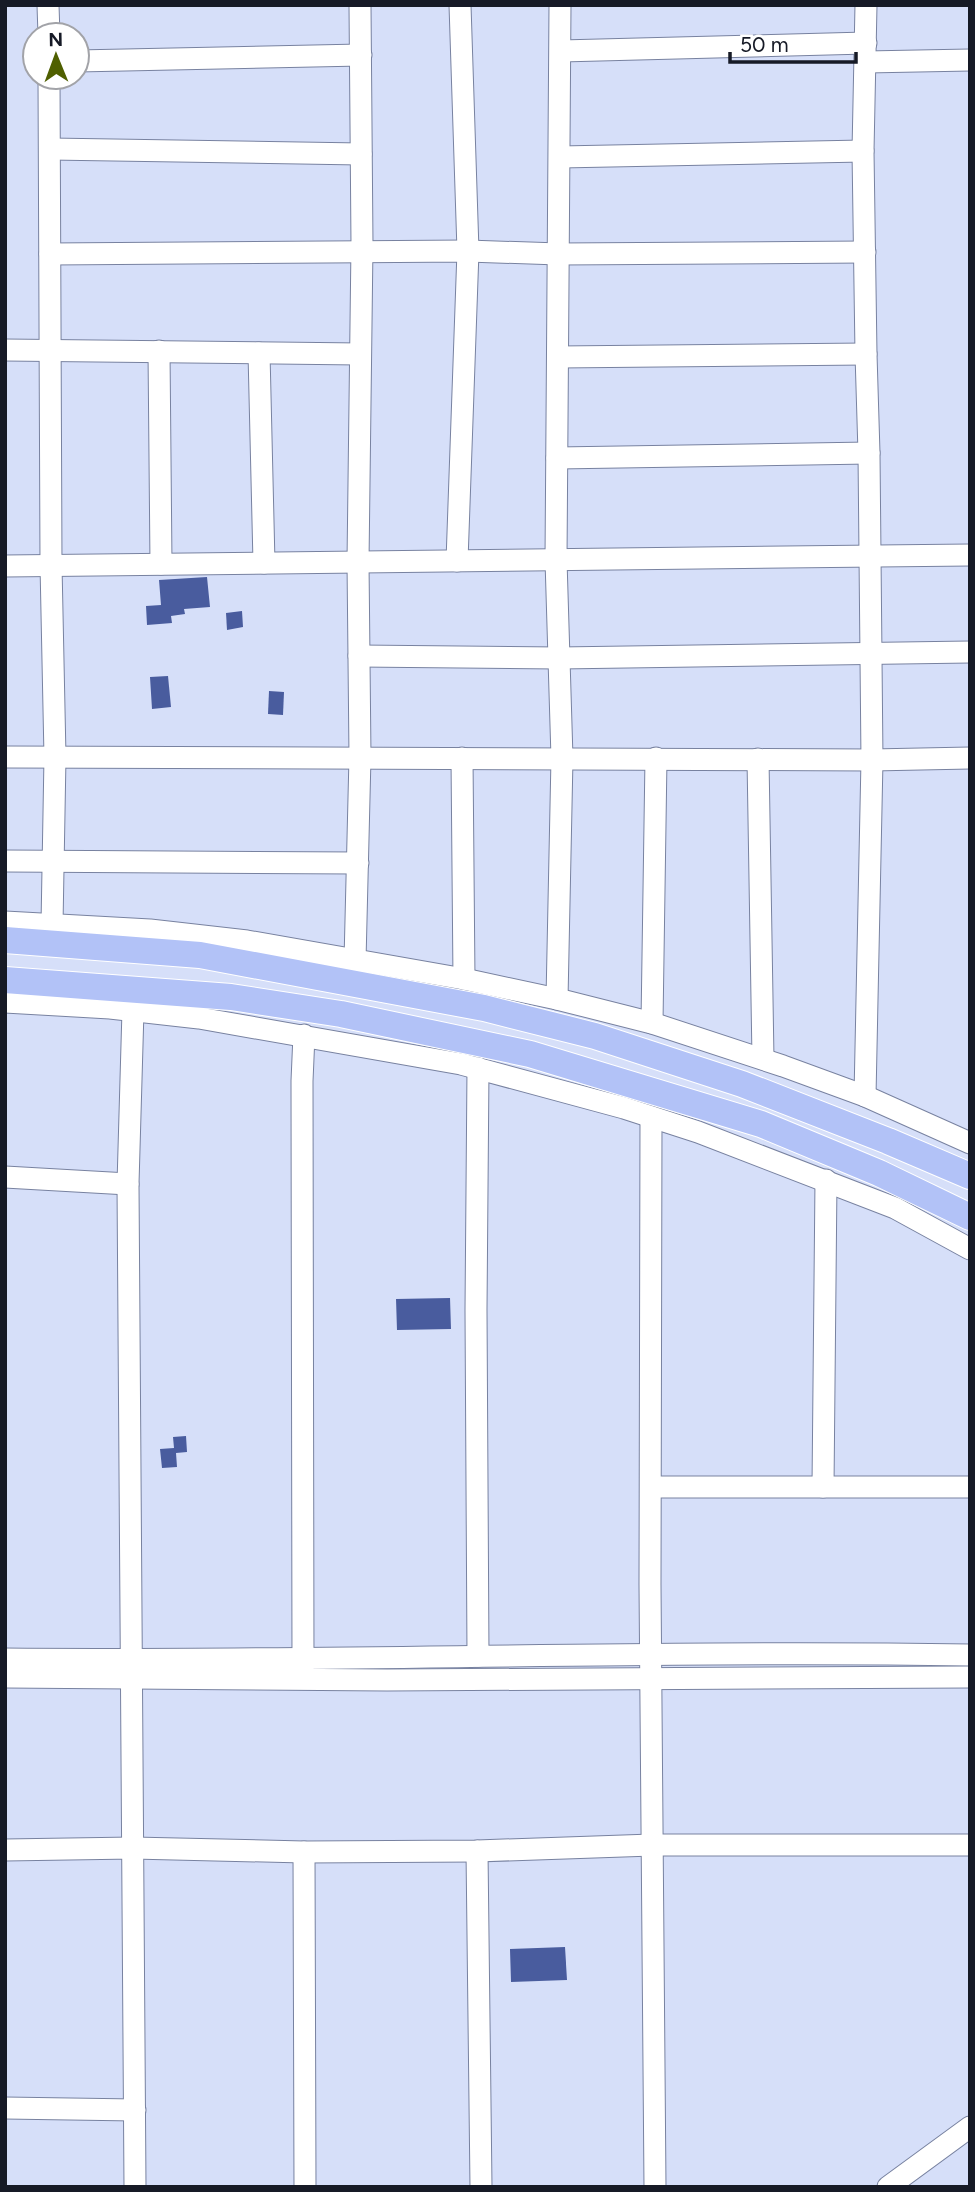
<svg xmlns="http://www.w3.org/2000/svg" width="975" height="2192" font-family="Figtree,sans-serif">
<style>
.building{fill:#495c9e}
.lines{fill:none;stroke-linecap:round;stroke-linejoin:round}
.minor-casing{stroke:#7882a0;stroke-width:23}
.major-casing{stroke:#fff;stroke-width:28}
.minor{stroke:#fff;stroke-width:21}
.major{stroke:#b2c2f7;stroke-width:26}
</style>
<rect width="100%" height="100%" fill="#d6dff9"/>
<g class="building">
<polygon points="207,577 210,607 184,609 185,614 171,616 172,623 147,625 146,606 161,605 159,580"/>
<polygon points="242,611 243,627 227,630 226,613"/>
<polygon points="168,676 171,707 152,709 150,677"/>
<polygon points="269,691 284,692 283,715 268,714"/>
<polygon points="450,1298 451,1329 397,1330 396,1299"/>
<polygon points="186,1436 187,1452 176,1453 177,1467 162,1468 160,1449 174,1448 173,1437"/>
<polygon points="565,1947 567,1980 511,1982 510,1949"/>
</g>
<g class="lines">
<g class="minor-casing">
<g id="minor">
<polyline points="48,5 49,35"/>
<polyline points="561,51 866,43"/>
<polyline points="77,61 361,55"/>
<polyline points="866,62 970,60"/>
<polyline points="49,77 51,565 55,757 52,925"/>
<polyline points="50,149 361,154"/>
<polyline points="560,157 863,151"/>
<polyline points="50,254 468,251 559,254 865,252"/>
<polyline points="5,350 360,354"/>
<polyline points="159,351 161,564"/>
<polyline points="259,353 264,563"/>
<polyline points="558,357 866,354"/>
<polyline points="557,458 869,453"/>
<polyline points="457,561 468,251 460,5"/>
<polyline points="5,566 970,555"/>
<polyline points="359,656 559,658 970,652"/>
<polyline points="5,757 872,760 970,758"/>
<polyline points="462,758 464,979"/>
<polyline points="758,759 763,1059"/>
<polyline points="5,861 358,863"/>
<polyline points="5,922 150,930 247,941 464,979 557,999 652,1023 783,1066 865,1096 970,1143"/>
<polyline points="355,961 360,757 358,562 362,245 360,5"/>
<polyline points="557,999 562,758 556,560 560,5"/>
<polyline points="5,1002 110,1008 199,1018 461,1064 624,1108 698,1132 895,1208 970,1249"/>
<polyline points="133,1010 128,1184 135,2187"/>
<polyline points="652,1023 656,758"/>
<polyline points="865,1096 872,760 869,453 866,354 863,151 866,5"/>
<polyline points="651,1117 650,1585 655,2187"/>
<polyline points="5,1177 128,1184"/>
<polyline points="651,1487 970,1487"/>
<polyline points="823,1487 826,1180"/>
<polyline points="478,1656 476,1310 478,1068"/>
<path d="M 5,1659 C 327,1662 648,1650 970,1655"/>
<polyline points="303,1670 302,1081 304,1035"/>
<polyline points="5,1677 387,1680 970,1677"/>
<polyline points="5,1850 133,1848 304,1852 477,1851 652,1845 970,1845"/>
<polyline points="477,1851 481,2187"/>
<polyline points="304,1852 305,2187"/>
<polyline points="5,2108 135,2110"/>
<polyline points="888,2187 970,2127"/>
</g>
</g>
<g class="major-casing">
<g id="major">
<polyline points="5,940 200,955 484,1008 595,1036 742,1084 888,1141 970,1176"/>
<polyline points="5,980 231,997 341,1014 530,1054 761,1124 879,1173 970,1217"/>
</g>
</g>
<use href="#minor" class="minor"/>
<use href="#major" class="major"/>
</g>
<rect width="975" height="2192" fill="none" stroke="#161a26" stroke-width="14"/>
<g transform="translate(56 56) rotate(359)"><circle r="33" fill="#ffffff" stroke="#a2a3a8" stroke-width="2"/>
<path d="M0-5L12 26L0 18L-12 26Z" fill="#4f5f00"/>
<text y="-10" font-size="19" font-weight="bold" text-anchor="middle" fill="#161a26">N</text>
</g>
<path d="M730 52v10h126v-10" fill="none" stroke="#161a26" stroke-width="3.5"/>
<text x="740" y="52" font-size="21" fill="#161a26" stroke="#ffffff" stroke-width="5" paint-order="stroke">50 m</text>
</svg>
